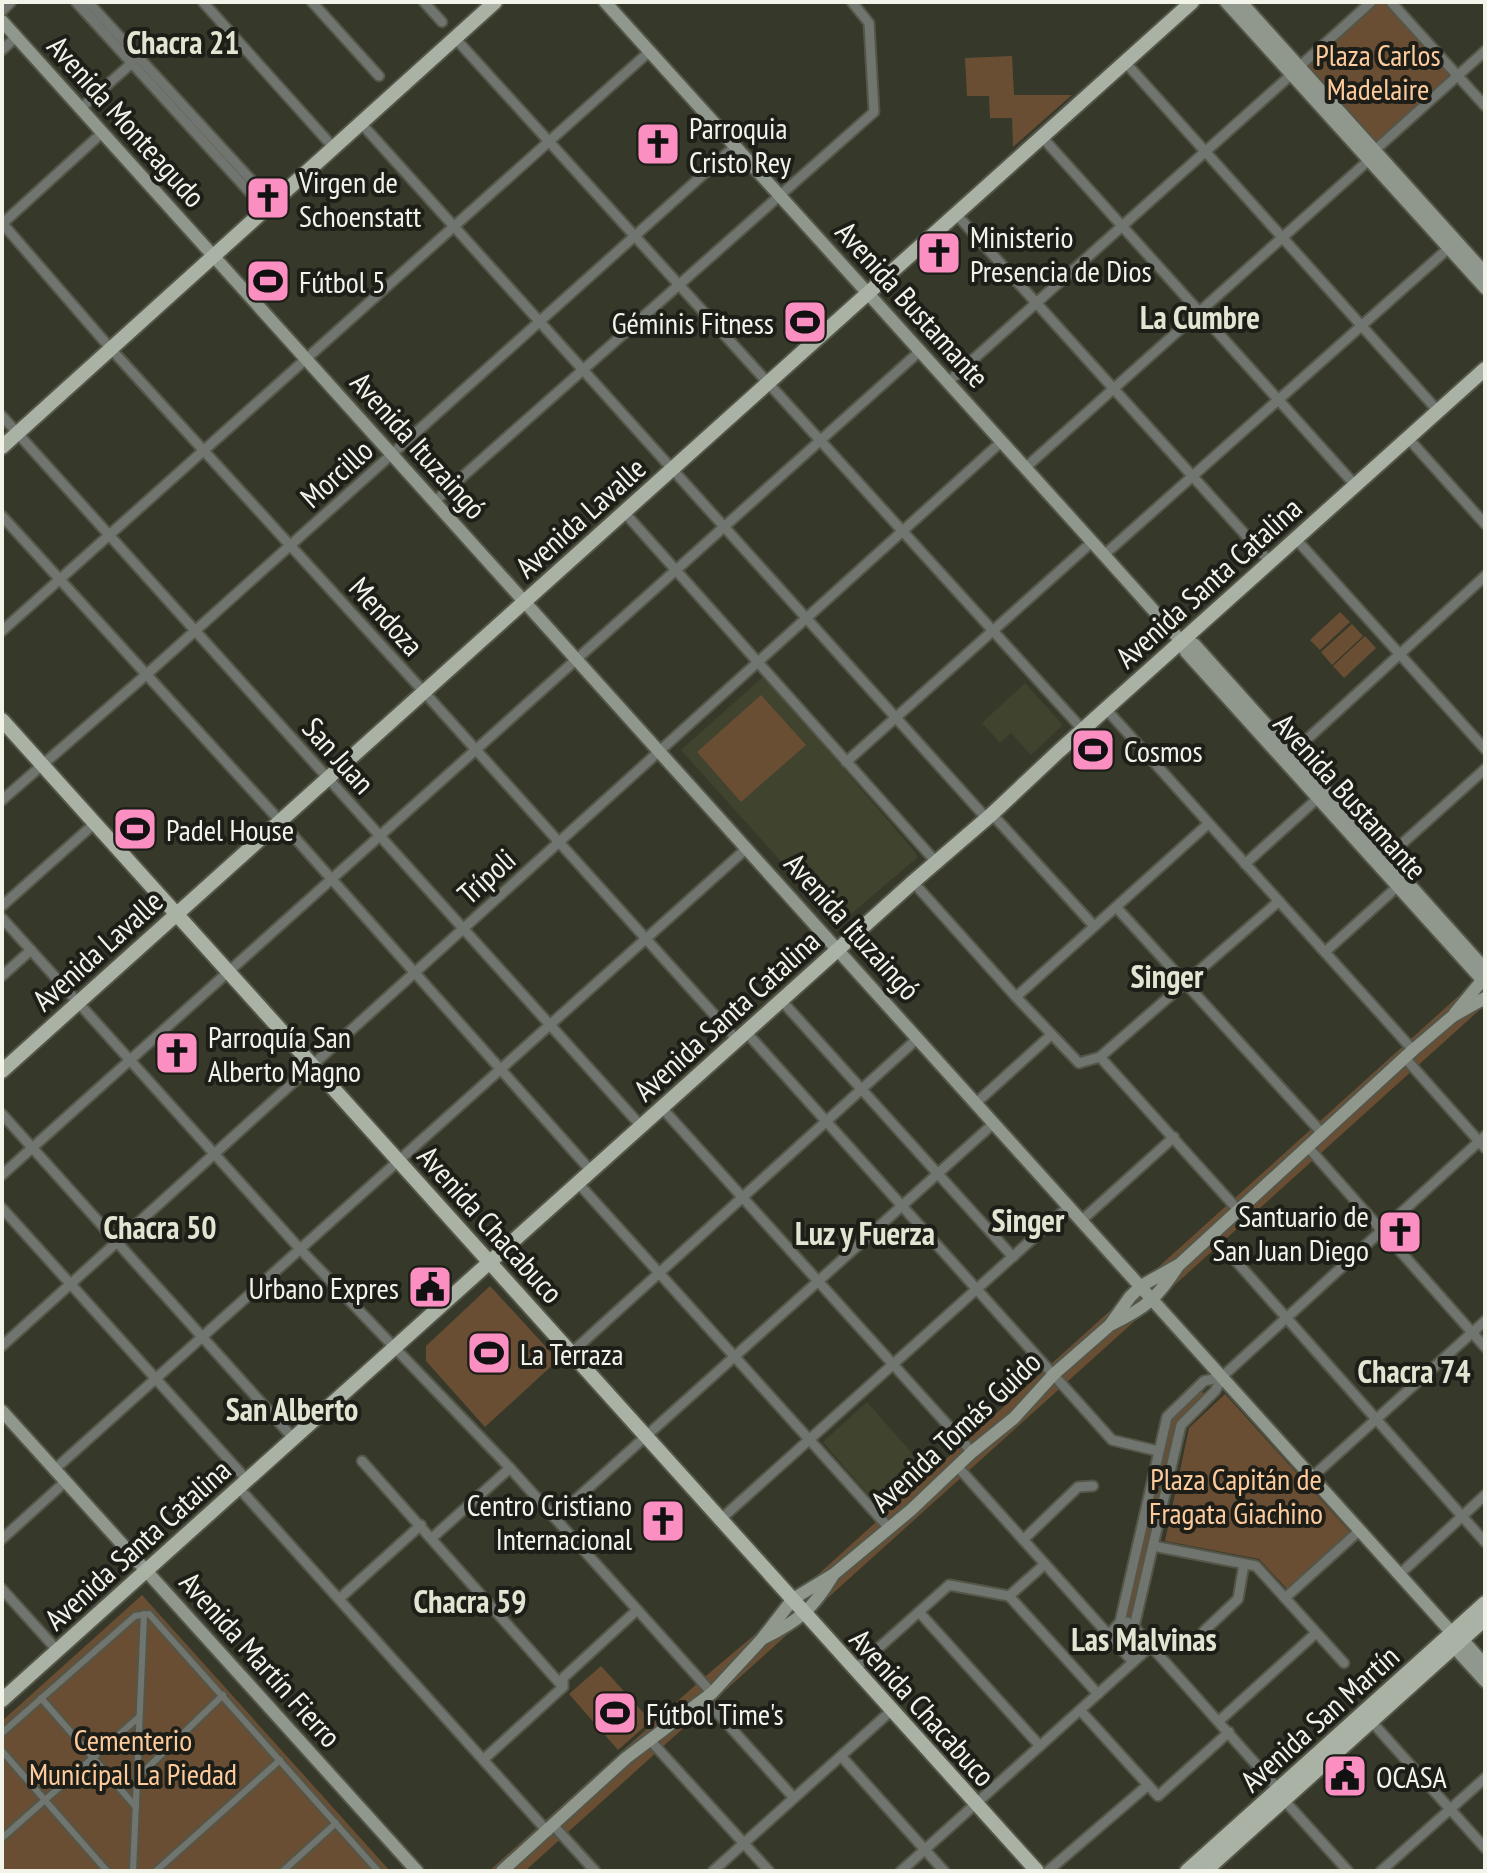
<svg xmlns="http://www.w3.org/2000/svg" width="1487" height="1873" font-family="'PT Sans Narrow',sans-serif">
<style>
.built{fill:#40432d}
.green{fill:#694e34}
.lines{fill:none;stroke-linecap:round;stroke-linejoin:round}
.pedestrian-casing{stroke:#545648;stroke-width:10}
.minor-casing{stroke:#545648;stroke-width:13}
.secondary-casing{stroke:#545648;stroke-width:16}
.primary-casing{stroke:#545648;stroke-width:18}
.pedestrian{stroke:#70756f;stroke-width:6}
.minor{stroke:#70756f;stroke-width:9}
.secondary{stroke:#90988e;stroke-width:12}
.primary{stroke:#a9b2a5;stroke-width:14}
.labels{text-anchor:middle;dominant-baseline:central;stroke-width:8;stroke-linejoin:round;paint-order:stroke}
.park-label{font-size:30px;fill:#fecb9c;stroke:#1e1e18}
.street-label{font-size:30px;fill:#f2f4ea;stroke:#1e1e18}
.poi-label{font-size:30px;fill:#f2f4ea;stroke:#1e1e18;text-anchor:start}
.neighbourhood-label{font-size:32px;font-weight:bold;fill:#e2e5d2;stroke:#1e1e18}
</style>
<rect width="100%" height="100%" fill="#363829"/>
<g class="built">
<polygon points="764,676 916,853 917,858 838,925 681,750"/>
<polygon points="1025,683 1063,725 1031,755 1011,733 1000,743 982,723"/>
<polygon points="867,1402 925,1468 880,1508 823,1442"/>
</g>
<g class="green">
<polygon points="1377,2 1385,2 1452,76 1376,145 1304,66"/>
<polygon points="1012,56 1014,95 1072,95 1013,147 1012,118 990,118 989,96 967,96 965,58"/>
<polygon points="265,260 288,287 270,302 247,275"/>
<polygon points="1340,612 1350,622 1320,650 1310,640"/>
<polygon points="1352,624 1363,636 1332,665 1321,652"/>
<polygon points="1365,636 1376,648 1344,678 1333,666"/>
<polygon points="761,695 806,745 741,802 697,752"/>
<polygon points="1485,972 1485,1005 525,1871 489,1871 701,1680 766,1625 792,1598"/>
<polygon points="490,1286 558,1360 485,1427 426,1361 426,1346"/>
<polygon points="1200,1389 1205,1395 1177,1423 1132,1619 1124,1618 1169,1419"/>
<polygon points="1225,1394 1350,1532 1288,1590 1259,1559 1165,1541 1189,1428"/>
<polygon points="142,1595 390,1871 2,1871 2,1721"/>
<polygon points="1129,1626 1146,1647 1142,1653 1134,1655 1118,1637 1120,1628"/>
<polygon points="601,1666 651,1721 618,1750 569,1694"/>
</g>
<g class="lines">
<g class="pedestrian-casing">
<g id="pedestrian">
<polyline points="41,1698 136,1807"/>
<polyline points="2,1733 135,1616 149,1614 378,1871"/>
<polyline points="2,1751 107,1871"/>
<polyline points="137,1778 223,1695"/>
<polyline points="2,1838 139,1717"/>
<polyline points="133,1871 144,1614"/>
<polyline points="156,1871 280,1760"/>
<polyline points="283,1871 336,1823"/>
</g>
</g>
<g class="minor-casing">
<g id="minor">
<polyline points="76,2 265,209"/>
<polyline points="88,2 254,183"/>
<polyline points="203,2 333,147"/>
<polyline points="312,2 379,76"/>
<polyline points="424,2 442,22"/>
<polyline points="1391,2 1485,106"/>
<polyline points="2,11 11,2"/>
<polyline points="455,38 1083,730"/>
<polyline points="2,50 16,37"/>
<polyline points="1125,62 1438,411"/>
<polyline points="1299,67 1371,2"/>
<polyline points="81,108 132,63"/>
<polyline points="360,122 987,819"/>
<polyline points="1042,137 1355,485"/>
<polyline points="1374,151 1485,51"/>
<polyline points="956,214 1270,562"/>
<polyline points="2,223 111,349 424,692 737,1040"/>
<polyline points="2,224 103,132"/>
<polyline points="948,382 1292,74"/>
<polyline points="2,416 641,1126"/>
<polyline points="1408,438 1485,524"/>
<polyline points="1025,468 1369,160"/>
<polyline points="435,501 874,112 869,23 852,2"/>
<polyline points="624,512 937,863"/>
<polyline points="2,516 280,821 591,1171"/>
<polyline points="1296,539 1485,749"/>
<polyline points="1104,555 1451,246"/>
<polyline points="2,631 650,51"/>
<polyline points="1106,709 1413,1050"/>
<polyline points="1292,753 1485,576"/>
<polyline points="846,762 1092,542"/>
<polyline points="2,800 147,674 735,146"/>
<polyline points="992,814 1094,926"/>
<polyline points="1385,859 1485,769"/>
<polyline points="1245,864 1318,798"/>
<polyline points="913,882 1016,997 1079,1063 1100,1057 1279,901"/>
<polyline points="2,906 95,823"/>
<polyline points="1116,907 1322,1133"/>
<polyline points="2,918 300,1249 510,1468 712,1693"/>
<polyline points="1325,952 1397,887"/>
<polyline points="2,976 31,950"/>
<polyline points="1016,997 1208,824"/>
<polyline points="781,1000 1013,1257"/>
<polyline points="746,1032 1112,1440 1158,1451"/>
<polyline points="1100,1057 1238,1210"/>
<polyline points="1405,1058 1485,1148"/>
<polyline points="976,1103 1051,1035"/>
<polyline points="662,1108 972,1452"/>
<polyline points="2,1114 293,1438"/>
<polyline points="1307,1146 1485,1347"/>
<polyline points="2,1175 920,351"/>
<polyline points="578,1183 889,1528"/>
<polyline points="2,1208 247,1480"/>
<polyline points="1082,1220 1174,1137"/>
<polyline points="1213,1235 1485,1542"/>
<polyline points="2,1346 1001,442"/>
<polyline points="571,1353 918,1038"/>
<polyline points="362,1461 563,1687"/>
<polyline points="957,1466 1133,1662"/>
<polyline points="55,1469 747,848"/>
<polyline points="1312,1477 1485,1321"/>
<polyline points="239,1488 548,1832"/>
<polyline points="555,1518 994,1123"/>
<polyline points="721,1519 1069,1206"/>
<polyline points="432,1538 510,1468"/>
<polyline points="2,1539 66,1481"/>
<polyline points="1023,1540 1078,1487 1093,1486"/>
<polyline points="1153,1546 1256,1566 1344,1663"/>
<polyline points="1400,1574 1485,1495"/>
<polyline points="2,1589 57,1650"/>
<polyline points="1009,1596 1098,1694"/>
<polyline points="1285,1598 1360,1530"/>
<polyline points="339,1599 421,1525"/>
<polyline points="919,1612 1040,1746"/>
<polyline points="1120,1622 1167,1417 1204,1381 1222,1377"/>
<polyline points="1134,1627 1181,1425 1215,1391 1224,1375 1485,1136"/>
<polyline points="1204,1631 1238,1599 1244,1564"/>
<polyline points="1109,1635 1120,1622 1127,1622 1134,1627 1278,1789"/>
<polyline points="855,1669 949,1585 1009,1596 1045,1564"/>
<polyline points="705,1699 794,1798"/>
<polyline points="1080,1710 1158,1796 1229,1732"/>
<polyline points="1219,1721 1316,1633"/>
<polyline points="1371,1721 1485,1848"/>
<polyline points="649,1739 769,1871"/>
<polyline points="841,1756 944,1871"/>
<polyline points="484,1759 563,1687 563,1678 637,1610"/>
<polyline points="1284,1800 1348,1871"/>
<polyline points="554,1826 595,1871"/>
<polyline points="713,1871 892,1710"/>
<polyline points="901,1871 1151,1646"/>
<polyline points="1048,1871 1148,1785"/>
<polyline points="1381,1871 1485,1778"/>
</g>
</g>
<g class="secondary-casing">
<g id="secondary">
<polyline points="605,2 1104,555 1181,641 1186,652 1485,983"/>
<polyline points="1226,2 1485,288"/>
<polyline points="1241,2 1485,273"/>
<polyline points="2,21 1452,1633 1462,1639 1485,1665"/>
<polyline points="1181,641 1194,644 1485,969"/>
<polyline points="1455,1013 1485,977"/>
<path d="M 1112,1324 C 1146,1308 1158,1297 1178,1266"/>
<polyline points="2,1411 417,1871"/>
<path d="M 764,1638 C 798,1621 812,1610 832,1577"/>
<polyline points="1453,1640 1454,1647 1485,1681"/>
<polyline points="502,1871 626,1758 712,1693 762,1639 793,1599 834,1574 911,1510 972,1452 1014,1418 1054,1374 1110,1325 1130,1297 1141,1286 1180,1264 1413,1050 1453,1016 1485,998"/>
</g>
</g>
<g class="primary-casing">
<g id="primary">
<polyline points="2,447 495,2"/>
<polyline points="2,720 1037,1871"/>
<polyline points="2,1071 1192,2"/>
<polyline points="2,1700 913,882 992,814 1059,751 1485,369"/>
<polyline points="1187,1871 1485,1603"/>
<polyline points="1205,1871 1485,1619"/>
</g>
</g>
<use href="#pedestrian" class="pedestrian"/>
<use href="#minor" class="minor"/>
<use href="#secondary" class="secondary"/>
<use href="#primary" class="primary"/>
</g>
<defs>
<g id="church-square" transform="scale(2.3)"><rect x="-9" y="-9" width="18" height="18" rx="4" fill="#fc8fc1" stroke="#1e1e18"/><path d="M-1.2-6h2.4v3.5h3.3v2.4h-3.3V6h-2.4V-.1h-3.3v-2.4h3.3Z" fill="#111"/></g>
<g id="stadium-square" transform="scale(2.3)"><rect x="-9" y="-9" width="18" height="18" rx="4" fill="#fc8fc1" stroke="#1e1e18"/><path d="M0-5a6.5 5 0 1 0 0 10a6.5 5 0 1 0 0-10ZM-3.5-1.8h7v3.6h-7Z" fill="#111"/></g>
<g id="civic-square" transform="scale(2.3)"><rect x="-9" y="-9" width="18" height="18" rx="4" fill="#fc8fc1" stroke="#1e1e18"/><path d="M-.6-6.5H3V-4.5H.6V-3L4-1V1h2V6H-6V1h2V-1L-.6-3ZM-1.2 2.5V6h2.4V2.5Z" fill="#111"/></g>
</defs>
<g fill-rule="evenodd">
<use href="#church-square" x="658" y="144"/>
<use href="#church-square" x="268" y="198"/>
<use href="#church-square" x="939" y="253"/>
<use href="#stadium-square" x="268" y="281"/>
<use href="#stadium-square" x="805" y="322"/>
<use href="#stadium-square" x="1093" y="750"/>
<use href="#stadium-square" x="135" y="829"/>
<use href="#church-square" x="177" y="1053"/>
<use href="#church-square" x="1400" y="1232"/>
<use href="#civic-square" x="430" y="1287"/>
<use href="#stadium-square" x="489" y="1353"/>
<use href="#church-square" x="663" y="1521"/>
<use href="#stadium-square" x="615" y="1713"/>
<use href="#civic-square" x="1345" y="1776"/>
</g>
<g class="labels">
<g class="park-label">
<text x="1378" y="54">Plaza Carlos<tspan x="1378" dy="34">Madelaire</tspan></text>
<text x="1236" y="1478">Plaza Capitán de<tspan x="1236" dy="34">Fragata Giachino</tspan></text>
<text x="133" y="1739">Cementerio<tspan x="133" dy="34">Municipal La Piedad</tspan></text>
</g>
<g class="street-label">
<text transform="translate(127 121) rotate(48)">Avenida Monteagudo</text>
<text transform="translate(913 304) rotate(48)">Avenida Bustamante</text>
<text transform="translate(419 445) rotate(48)">Avenida Ituzaingó</text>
<text transform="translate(336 473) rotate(-42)">Morcillo</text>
<text transform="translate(580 517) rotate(-42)">Avenida Lavalle</text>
<text transform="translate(1208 582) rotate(-42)">Avenida Santa Catalina</text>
<text transform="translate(387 616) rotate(48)">Mendoza</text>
<text transform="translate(339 755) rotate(48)">San Juan</text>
<text transform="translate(1351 796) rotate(48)">Avenida Bustamante</text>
<text transform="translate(486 876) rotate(-42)">Trípoli</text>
<text transform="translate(853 926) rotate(48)">Avenida Ituzaingó</text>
<text transform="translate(97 950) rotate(-42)">Avenida Lavalle</text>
<text transform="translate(726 1015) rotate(-42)">Avenida Santa Catalina</text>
<text transform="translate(491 1224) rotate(48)">Avenida Chacabuco</text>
<text transform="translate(955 1431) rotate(-43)">Avenida Tomás Guido</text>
<text transform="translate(137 1544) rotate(-42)">Avenida Santa Catalina</text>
<text transform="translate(261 1659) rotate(48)">Avenida Martín Fierro</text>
<text transform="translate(923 1707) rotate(48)">Avenida Chacabuco</text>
<text transform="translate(1319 1718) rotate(-42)">Avenida San Martín</text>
</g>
<g class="poi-label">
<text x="689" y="127">Parroquia<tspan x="689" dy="34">Cristo Rey</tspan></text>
<text x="299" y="181">Virgen de<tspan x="299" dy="34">Schoenstatt</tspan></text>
<text x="970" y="236">Ministerio<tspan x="970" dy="34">Presencia de Dios</tspan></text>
<text x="299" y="281">Fútbol 5</text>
<text x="774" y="322" text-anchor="end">Géminis Fitness</text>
<text x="1124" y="750">Cosmos</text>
<text x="166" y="829">Padel House</text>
<text x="208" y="1036">Parroquía San<tspan x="208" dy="34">Alberto Magno</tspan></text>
<text x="1369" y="1215" text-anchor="end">Santuario de<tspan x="1369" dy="34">San Juan Diego</tspan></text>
<text x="399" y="1287" text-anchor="end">Urbano Expres</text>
<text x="520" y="1353">La Terraza</text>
<text x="632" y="1504" text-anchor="end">Centro Cristiano<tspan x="632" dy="34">Internacional</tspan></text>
<text x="646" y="1713">Fútbol Time's</text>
<text x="1376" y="1776">OCASA</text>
</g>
<g class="neighbourhood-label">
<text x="183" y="42">Chacra 21</text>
<text x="1200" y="317">La Cumbre</text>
<text x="1167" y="976">Singer</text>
<text x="1028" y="1220">Singer</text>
<text x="160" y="1227">Chacra 50</text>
<text x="865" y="1233">Luz y Fuerza</text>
<text x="1414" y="1371">Chacra 74</text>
<text x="292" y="1409">San Alberto</text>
<text x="470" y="1601">Chacra 59</text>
<text x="1144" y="1639">Las Malvinas</text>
</g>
</g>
<rect width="1487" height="1873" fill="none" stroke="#f2f4ea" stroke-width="8"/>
</svg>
